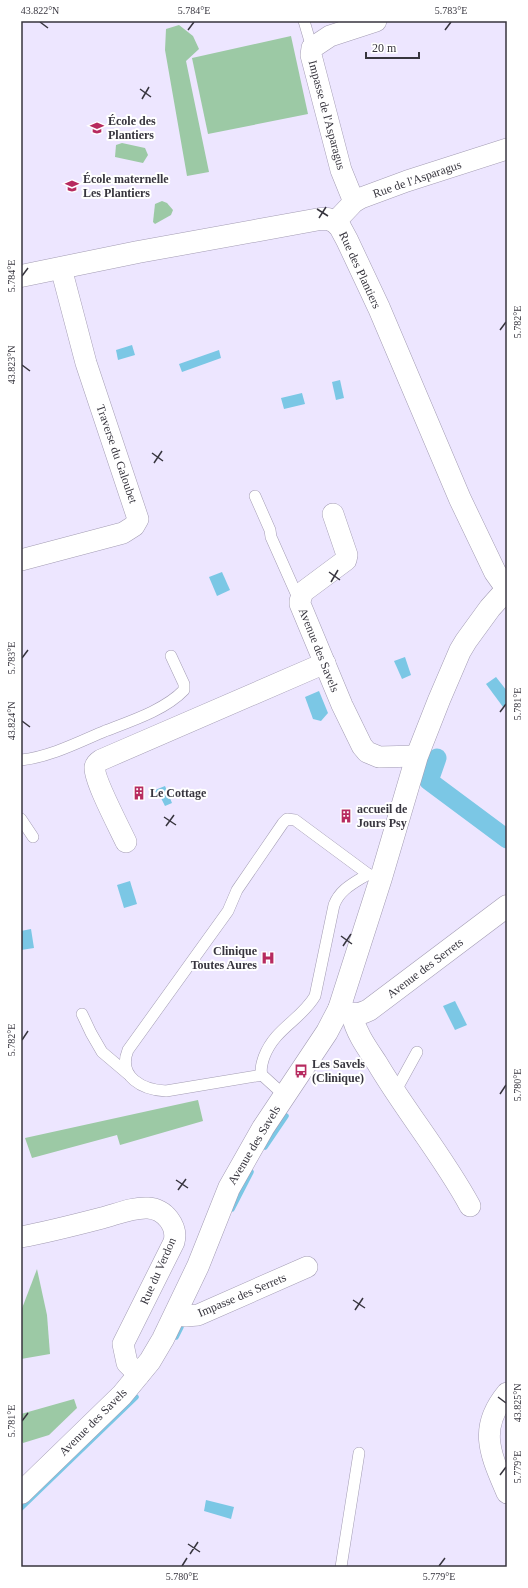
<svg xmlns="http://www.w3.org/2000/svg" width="528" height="1588" font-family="'Times New Roman',serif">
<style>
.green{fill:#9cc9a5}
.water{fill:#7bc7e5}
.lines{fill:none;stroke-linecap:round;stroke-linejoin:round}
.stream{stroke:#7bc7e5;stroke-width:5.5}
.canal{stroke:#7bc7e5;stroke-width:19}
.service-casing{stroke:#a39cb3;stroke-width:12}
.minor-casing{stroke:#a39cb3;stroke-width:22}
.tertiary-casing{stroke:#a39cb3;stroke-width:23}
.service{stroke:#fff;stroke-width:11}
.minor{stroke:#fff;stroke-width:21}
.tertiary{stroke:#fff;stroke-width:22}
.ticks{fill:none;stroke:#37353e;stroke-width:1.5}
.labels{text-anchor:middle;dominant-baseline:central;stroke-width:4;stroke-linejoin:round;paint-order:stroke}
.street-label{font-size:12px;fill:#37353e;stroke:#fff}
.poi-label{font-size:12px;font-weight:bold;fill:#37353e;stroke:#fff;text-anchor:start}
.neatline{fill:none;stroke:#37353e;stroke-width:1.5}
.ticks-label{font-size:10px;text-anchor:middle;fill:#37353e}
</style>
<rect width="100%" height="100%" fill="#ede6ff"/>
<g class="green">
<polygon points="179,25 193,36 199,49 186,61 209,172 187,176 165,50 166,29"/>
<polygon points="291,36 308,114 208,134 192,58"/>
<polygon points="122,143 145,148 148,155 143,163 115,157 116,145"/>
<polygon points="162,201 167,203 173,210 171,215 155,224 153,222 155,204"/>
<polygon points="198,1100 203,1121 120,1145 117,1135 32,1158 25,1138"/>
<polygon points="37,1269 47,1315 50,1354 21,1359 21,1311"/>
<polygon points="74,1399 77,1408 49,1435 23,1443 21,1439 21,1414"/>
</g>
<g class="water">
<polygon points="132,345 135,355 118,360 116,350"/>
<polygon points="219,350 221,358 182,372 179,364"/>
<polygon points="340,380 344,398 336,400 332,382"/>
<polygon points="302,393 305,404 284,409 281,398"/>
<polygon points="222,572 230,590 217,596 209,577"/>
<polygon points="405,657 411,675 402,679 394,661"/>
<polygon points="496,677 507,691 507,703 503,707 486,684"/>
<polygon points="319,691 328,713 321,721 313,719 305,697"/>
<polygon points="165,786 172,803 165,806 160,796 157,795 155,790"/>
<polygon points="130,881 137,904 124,908 117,885"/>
<polygon points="31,929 34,948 21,950 21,931"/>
<polygon points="455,1001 467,1025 455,1030 443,1006"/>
<polygon points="206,1500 234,1507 231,1519 204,1511"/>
</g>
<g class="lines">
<g class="stream">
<polyline points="265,1147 286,1116"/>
<polyline points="232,1209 251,1172"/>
<polyline points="176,1337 181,1327"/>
<polyline points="21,1508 136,1397"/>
</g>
<polyline class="canal" points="437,758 429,781 507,839"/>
<g class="service-casing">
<g id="service">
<polyline points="304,21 312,48"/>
<polyline points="255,496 270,530 271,537 299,600"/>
<path d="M 21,760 C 50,757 79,742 105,731 C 131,721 165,710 184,690 L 184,684 L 171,656"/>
<polyline points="21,819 33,837"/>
<polyline points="82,1014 91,1033 102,1052 128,1074"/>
<path d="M 262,1075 L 166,1091 C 143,1090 117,1077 128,1050 L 228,911 L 237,890 L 283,823 L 287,819 L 295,820 L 368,874"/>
<polyline points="395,1092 417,1052"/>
<path d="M 284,1095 L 262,1075 C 260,1069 262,1063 264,1057 C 275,1028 301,1020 315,996 L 334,905 C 340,889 354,883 368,874 L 373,876"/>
<polyline points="341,1567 359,1453"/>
</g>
</g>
<g class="minor-casing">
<g id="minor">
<polyline points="354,202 341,170 311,55 312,48 330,36 376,21"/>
<polyline points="335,222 354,202 361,198 407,181 507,149"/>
<polyline points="333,514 347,555 346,560 303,592 300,601 300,604 342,705 362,746 367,752 379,757 417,756"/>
<polyline points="21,560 123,533 134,526 138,519 86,363 61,268"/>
<path d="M 126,842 C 120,829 93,778 95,767 C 96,763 98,762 101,760 L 325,663"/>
<path d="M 352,1015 C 356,1033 367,1048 377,1063 C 406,1112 443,1156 470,1206"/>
<path d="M 21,1237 C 48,1232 75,1225 102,1218 C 117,1214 133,1207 148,1208 C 165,1209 178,1226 174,1242 L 123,1344 L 127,1363 L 139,1375"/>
<polyline points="175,1315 186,1316 198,1315 307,1267"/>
<path d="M 507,1393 C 477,1429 491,1455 507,1493"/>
</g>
</g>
<g class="tertiary-casing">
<g id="tertiary">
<polyline points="21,276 138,252 320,219 328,219 335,222 340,227 347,240 379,308 460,499 495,572 507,589"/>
<path d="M 339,1009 C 350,1015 357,1016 369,1010 L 507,906"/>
<polyline points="21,1493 122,1395 150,1361 163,1339 198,1266 229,1188 263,1128 327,1032 339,1009 381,878 417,756 439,700 460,651 466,641 490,608 507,589"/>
</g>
</g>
<use href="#service" class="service"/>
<use href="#minor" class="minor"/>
<use href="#tertiary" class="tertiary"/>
</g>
<path class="ticks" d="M 40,22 L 48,28M 188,30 L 194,22M 445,30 L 451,22M 140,89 L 151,97M 142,99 L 149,87M 317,209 L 328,216M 319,218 L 326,207M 22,276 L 28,268M 500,330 L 506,322M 22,365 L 30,371M 152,453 L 163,461M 154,463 L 162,451M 329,572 L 340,580M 331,582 L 338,570M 22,658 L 28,650M 500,712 L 506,704M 22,721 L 30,727M 164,817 L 176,825M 166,826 L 174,815M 341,936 L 352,944M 343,946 L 351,934M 22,1040 L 28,1031M 500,1094 L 506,1085M 176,1180 L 188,1188M 178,1190 L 186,1179M 353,1300 L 365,1308M 355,1310 L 363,1298M 498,1397 L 506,1403M 22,1421 L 28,1413M 500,1475 L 506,1467M 188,1544 L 200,1552M 190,1554 L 198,1542M 182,1566 L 187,1558M 439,1566 L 445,1558"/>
<defs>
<g id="school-bare" transform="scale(1.08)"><path d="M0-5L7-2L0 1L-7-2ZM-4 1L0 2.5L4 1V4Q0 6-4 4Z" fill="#b72a5f" stroke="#fff" stroke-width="2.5" paint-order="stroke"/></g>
<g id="building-bare" transform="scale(1.08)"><path d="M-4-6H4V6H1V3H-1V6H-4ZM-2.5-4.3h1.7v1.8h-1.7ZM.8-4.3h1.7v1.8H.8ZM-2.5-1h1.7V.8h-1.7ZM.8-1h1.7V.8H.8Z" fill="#b72a5f" stroke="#fff" stroke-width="2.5" paint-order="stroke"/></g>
<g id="hospital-bare" transform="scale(1.08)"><path d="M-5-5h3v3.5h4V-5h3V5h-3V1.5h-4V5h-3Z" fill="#b72a5f" stroke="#fff" stroke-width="2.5" paint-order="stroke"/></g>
<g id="bus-bare" transform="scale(1.08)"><path d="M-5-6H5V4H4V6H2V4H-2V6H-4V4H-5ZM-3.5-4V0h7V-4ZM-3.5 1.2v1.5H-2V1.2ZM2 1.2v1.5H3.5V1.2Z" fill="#b72a5f" stroke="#fff" stroke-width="2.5" paint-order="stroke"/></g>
</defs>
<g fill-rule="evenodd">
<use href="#school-bare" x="97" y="128"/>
<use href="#school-bare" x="72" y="186"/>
<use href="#building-bare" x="139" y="793"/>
<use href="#building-bare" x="346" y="816"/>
<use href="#hospital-bare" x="268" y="958"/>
<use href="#bus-bare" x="301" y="1071"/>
</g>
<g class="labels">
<g class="street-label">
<text transform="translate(327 115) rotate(75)">Impasse de l'Asparagus</text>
<text transform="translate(417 179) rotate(-19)">Rue de l'Asparagus</text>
<text transform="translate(360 270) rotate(65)">Rue des Plantiers</text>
<text transform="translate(117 454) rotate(71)">Traverse du Galoubet</text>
<text transform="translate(319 650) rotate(68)">Avenue des Savels</text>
<text transform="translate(425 968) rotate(-37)">Avenue des Serrets</text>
<text transform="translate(254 1145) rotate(-59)">Avenue des Savels</text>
<text transform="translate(158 1271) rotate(-66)">Rue du Verdon</text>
<text transform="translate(242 1295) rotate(-23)">Impasse des Serrets</text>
<text transform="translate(93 1422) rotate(-45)">Avenue des Savels</text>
</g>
<g class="poi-label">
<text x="108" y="121">École des<tspan x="108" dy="14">Plantiers</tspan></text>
<text x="83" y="179">École maternelle<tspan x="83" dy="14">Les Plantiers</tspan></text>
<text x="150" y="793">Le Cottage</text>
<text x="357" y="809">accueil de<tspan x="357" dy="14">Jours Psy</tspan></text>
<text x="257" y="951" text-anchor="end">Clinique<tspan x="257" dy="14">Toutes Aures</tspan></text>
<text x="312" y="1064">Les Savels<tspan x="312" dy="14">(Clinique)</tspan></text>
</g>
</g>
<rect width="528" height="1588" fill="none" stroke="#ffffff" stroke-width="44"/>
<path d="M366 52v6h53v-6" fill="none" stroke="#37353e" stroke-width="2"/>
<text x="372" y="52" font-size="12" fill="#37353e" stroke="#ffffff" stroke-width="3" paint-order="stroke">20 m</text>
<rect x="22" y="22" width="484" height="1544" class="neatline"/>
<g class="ticks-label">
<text x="40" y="14">43.822°N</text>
<text x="194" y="14">5.784°E</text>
<text x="451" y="14">5.783°E</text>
<text transform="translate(11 276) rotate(-90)" y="4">5.784°E</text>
<text transform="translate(517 322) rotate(-90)" y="4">5.782°E</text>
<text transform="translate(11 365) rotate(-90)" y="4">43.823°N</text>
<text transform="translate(11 658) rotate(-90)" y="4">5.783°E</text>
<text transform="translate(517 704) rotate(-90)" y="4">5.781°E</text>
<text transform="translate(11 721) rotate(-90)" y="4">43.824°N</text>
<text transform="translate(11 1040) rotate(-90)" y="4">5.782°E</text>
<text transform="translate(517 1085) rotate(-90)" y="4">5.780°E</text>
<text transform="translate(517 1403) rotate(-90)" y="4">43.825°N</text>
<text transform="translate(11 1421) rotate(-90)" y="4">5.781°E</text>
<text transform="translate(517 1467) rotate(-90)" y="4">5.779°E</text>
<text x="182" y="1580">5.780°E</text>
<text x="439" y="1580">5.779°E</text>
</g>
</svg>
